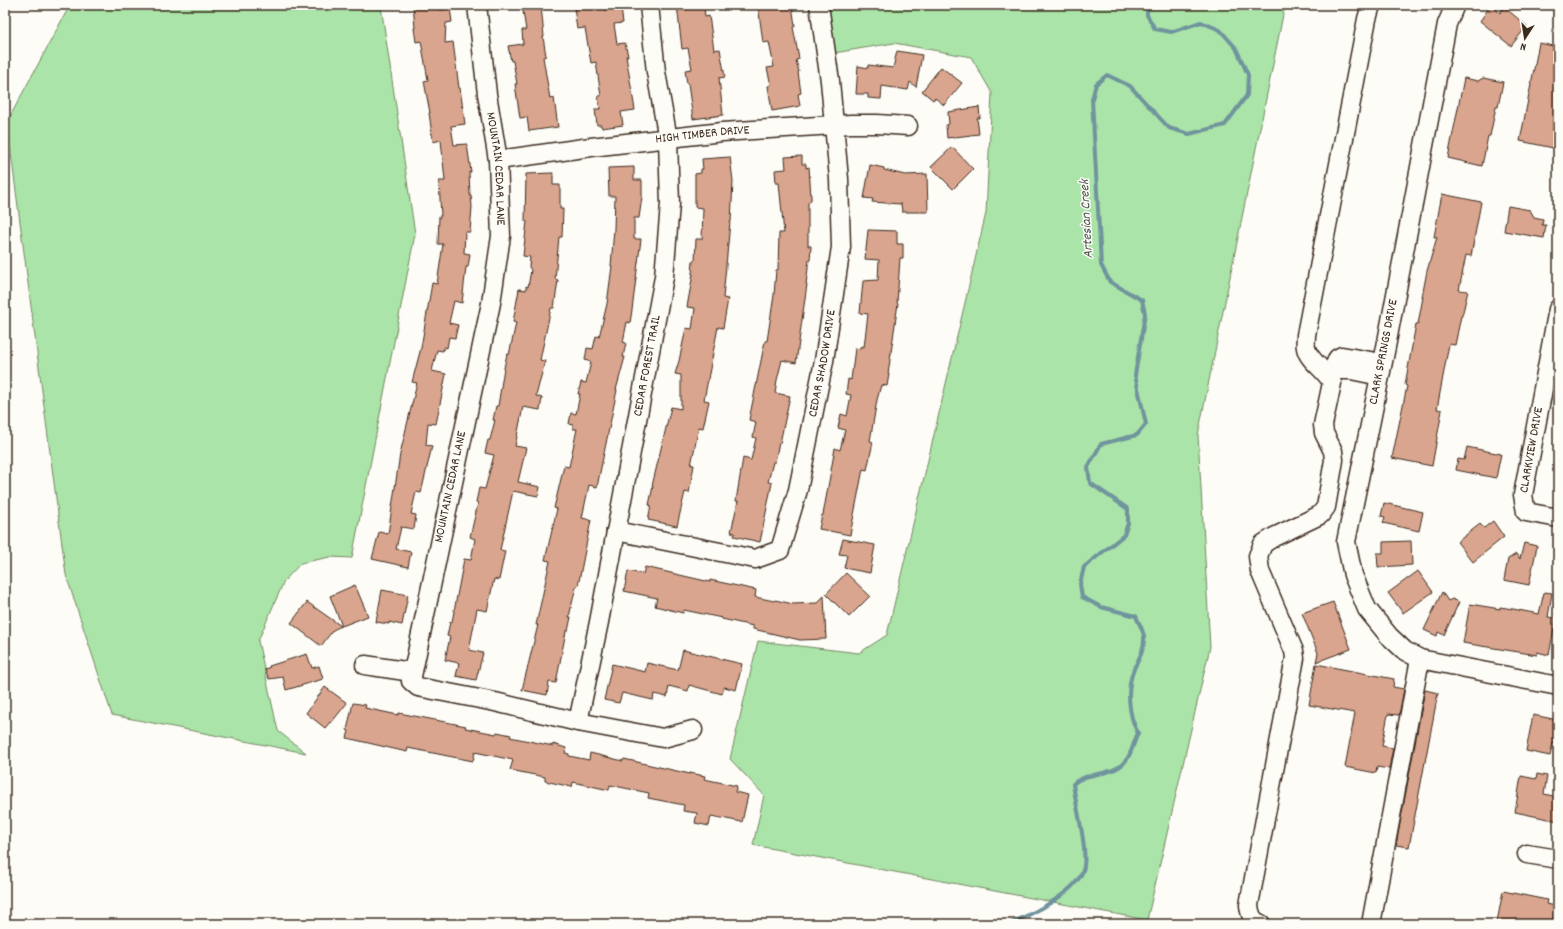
<svg xmlns="http://www.w3.org/2000/svg" width="1563" height="929" font-family="Dekko,sans-serif">
<style>
.green{fill:#abe4a8;stroke:#738763}
.lines{fill:none;stroke-linecap:round;stroke-linejoin:round}
.stream{stroke:#6f949d;stroke-width:4}
.building{fill:#daa58e;stroke:#3b2a1e}
.minor-casing{stroke:#3b2a1e;stroke-width:21}
.minor{stroke:#fdfcf7;stroke-width:18}
.labels{text-anchor:middle;dominant-baseline:central;stroke-width:3;stroke-linejoin:round;paint-order:stroke}
.street-label{font-size:13px;fill:#3b2a1e;stroke:#fdfcf7}
.water-label{font-size:14px;font-style:italic;fill:#505653;stroke:#fdfcf7}
</style>
<rect width="100%" height="100%" fill="#fdfcf7"/>
<filter id="ink" filterUnits="userSpaceOnUse"><feTurbulence type="fractalNoise" baseFrequency=".025" numOctaves="2"/><feDisplacementMap in="SourceGraphic" scale="8" xChannelSelector="R" yChannelSelector="G"/><feConvolveMatrix kernelMatrix="1 2 1 2 8 2 1 2 1" color-interpolation-filters="sRGB"/></filter>
<g filter="url(#ink)">
<g class="green">
<polygon points="70,5 377,5 381,6 415,234 352,558 330,557 301,563 284,581 258,641 278,731 306,753 112,715 66,575 7,122"/>
<polygon points="829,5 1285,5 1198,435 1210,647 1147,920 753,845 764,795 730,759 758,641 859,653 887,635 986,213 992,93 971,57 894,43 834,53"/>
</g>
<g class="lines">
<path class="stream" d="M 1009,924 C 1030,915 1081,891 1084,866 C 1087,845 1076,807 1073,784 C 1088,770 1114,778 1127,759 C 1132,752 1134,741 1138,733 C 1128,715 1126,688 1134,669 C 1139,658 1145,649 1144,636 C 1143,630 1138,622 1136,616 L 1101,607 L 1082,597 L 1080,584 L 1084,567 L 1124,535 L 1128,523 L 1128,509 L 1090,483 L 1088,467 L 1101,444 L 1137,435 L 1146,424 L 1135,375 L 1145,314 L 1142,300 L 1110,282 L 1101,265 L 1092,99 L 1096,84 L 1107,75 L 1130,86 L 1169,128 L 1189,134 L 1225,125 L 1247,95 L 1248,75 L 1236,48 L 1220,30 L 1201,22 L 1171,32 L 1155,29 L 1147,15 L 1147,5"/>
</g>
<g class="building">
<polygon points="413,5 439,5 440,10 450,8 452,22 446,23 445,43 453,42 459,88 460,88 465,124 451,126 454,145 467,144 471,172 469,172 470,195 471,195 472,207 470,232 465,232 464,253 470,254 468,267 466,267 462,303 454,301 449,323 458,325 455,338 449,337 447,348 444,347 443,351 437,350 432,371 446,374 436,424 428,423 426,445 432,446 421,493 416,492 411,514 416,515 414,529 401,527 396,549 411,552 408,567 372,559 379,532 388,534 400,454 417,383 412,382 421,348 432,283 437,284 443,244 438,244 439,216 441,216 439,181 445,181 441,140 433,142 429,113 430,113 424,81 428,80 421,41 416,42 414,28 415,28"/>
<polygon points="522,5 541,5 544,37 543,37 546,56 543,57 550,99 554,98 558,127 529,131 527,117 520,118 515,84 517,84 513,61 511,61 508,46 523,44 522,30 526,30"/>
<polygon points="584,5 604,5 605,10 621,8 623,23 614,24 617,44 625,43 628,56 626,56 635,110 621,112 623,125 602,128 601,125 597,125 595,109 600,109 598,96 601,96 596,62 591,63 585,28 577,29 574,8 584,7"/>
<polygon points="677,5 704,5 705,17 709,16 714,50 720,49 725,77 719,78 723,115 693,119 688,84 687,84 685,70 692,69 688,48 682,49"/>
<polygon points="758,5 792,5 795,26 793,27 799,59 796,60 799,72 798,72 801,93 798,94 800,106 772,111 768,86 771,85 767,68 774,67 769,42 763,43"/>
<polygon points="1491,5 1500,13 1504,7 1527,26 1511,46 1480,21"/>
<polygon points="1539,43 1558,47 1558,149 1520,141"/>
<polygon points="897,51 922,55 916,87 910,82 908,90 882,86 881,99 868,98 868,94 856,94 858,66 868,68 868,65 893,68"/>
<polygon points="941,67 962,83 944,105 935,98 933,100 922,91"/>
<polygon points="1464,78 1478,81 1483,78 1503,82 1498,107 1496,107 1490,136 1488,136 1482,166 1448,158"/>
<polygon points="979,107 980,118 977,118 979,134 947,138 946,125 949,124 948,112"/>
<polygon points="952,147 973,169 953,189 931,167"/>
<polygon points="802,156 802,164 806,164 806,168 809,167 811,197 811,200 808,203 808,246 811,246 810,260 809,260 806,284 807,284 796,363 782,360 777,380 775,393 790,396 780,443 779,442 775,462 773,462 768,482 772,483 760,542 734,536 735,533 731,532 738,501 736,501 743,458 751,460 756,438 753,437 756,422 749,420 765,341 767,341 774,295 776,270 778,270 779,233 784,233 779,183 776,183 775,170 786,169 785,157"/>
<polygon points="730,157 733,181 731,222 730,222 723,298 728,299 723,328 718,327 704,400 709,401 703,428 699,427 691,465 694,465 689,493 685,492 677,526 648,520 651,505 649,505 653,486 652,486 671,407 681,409 681,375 675,374 679,361 686,328 692,329 695,308 687,307 693,274 692,274 693,260 695,260 696,239 702,239 703,208 695,207 695,174 701,173 701,169 703,169 702,159"/>
<polygon points="870,165 884,168 884,170 905,175 927,174 928,212 902,212 901,204 872,202 873,199 864,198"/>
<polygon points="634,167 634,180 642,180 642,197 639,218 634,218 634,239 641,239 632,310 630,323 627,322 623,342 626,343 623,357 625,357 616,390 617,390 597,487 589,485 582,518 591,520 578,586 576,586 569,617 571,617 568,631 566,631 556,683 549,682 547,695 522,690 538,625 536,625 550,561 545,560 557,509 554,508 564,466 569,467 577,429 573,429 573,425 569,424 571,413 576,414 580,394 578,394 581,382 586,383 591,362 585,360 587,348 593,349 596,336 599,337 607,304 612,266 611,266 614,229 615,196 609,196 608,168"/>
<polygon points="553,173 553,185 560,185 560,209 563,209 562,237 559,237 555,279 558,280 554,308 551,308 540,360 545,361 536,396 542,398 540,410 523,407 515,446 526,448 518,482 540,487 538,496 513,491 500,550 505,551 499,580 494,579 487,611 477,609 469,650 483,653 476,680 456,676 459,663 445,660 450,637 447,636 450,622 452,622 464,559 471,560 475,539 470,537 478,503 476,502 479,488 485,489 494,455 485,453 488,440 490,440 495,420 493,420 496,406 498,406 504,368 507,354 509,355 516,323 513,322 519,289 526,290 526,286 528,287 531,270 529,267 530,257 523,256 527,221 525,221 526,174"/>
<polygon points="1442,194 1481,202 1471,256 1466,255 1459,290 1468,291 1462,316 1461,316 1455,345 1449,344 1437,409 1442,410 1432,466 1392,458 1407,386 1405,385 1416,324 1418,324 1423,297 1422,297 1427,271 1437,237 1434,237"/>
<polygon points="1508,206 1530,210 1534,217 1543,219 1542,225 1546,225 1544,238 1504,231"/>
<polygon points="868,230 897,231 897,244 903,244 903,258 900,258 897,303 898,303 888,374 889,374 887,386 881,385 877,400 870,441 873,442 867,470 863,469 850,535 819,529 822,515 823,515 835,448 840,450 845,430 838,428 841,414 847,416 851,395 846,394 848,379 851,380 855,348 860,349 861,346 864,347 868,314 860,313 863,281 878,280 879,260 865,259"/>
<polygon points="1467,447 1501,454 1496,478 1456,470 1458,459 1464,460"/>
<polygon points="1384,503 1423,512 1419,531 1383,523 1385,517 1381,516"/>
<polygon points="1493,521 1504,537 1473,562 1457,542 1480,524 1484,528"/>
<polygon points="843,539 875,545 870,573 844,568 847,555 839,554"/>
<polygon points="1411,541 1412,565 1378,567 1377,553 1383,553 1383,542"/>
<polygon points="1524,543 1537,546 1529,585 1504,580 1508,559 1516,554 1520,559"/>
<polygon points="645,567 710,582 710,580 756,590 755,597 774,601 775,600 793,604 817,603 824,596 826,639 800,640 753,629 753,626 722,619 722,618 684,610 683,613 655,606 657,598 624,591 628,571 643,574"/>
<polygon points="1418,571 1433,592 1403,613 1388,593"/>
<polygon points="846,573 870,596 849,617 826,594"/>
<polygon points="355,585 368,616 342,626 330,596"/>
<polygon points="382,590 408,595 402,625 389,622 389,624 376,622"/>
<polygon points="1442,592 1448,601 1452,599 1459,602 1444,635 1438,632 1437,636 1424,630"/>
<polygon points="1544,592 1552,593 1548,617 1556,618 1549,655 1537,652 1537,655 1463,643 1470,604 1500,609 1500,607 1513,609 1539,614"/>
<polygon points="307,602 341,626 333,630 321,646 291,623"/>
<polygon points="1333,602 1351,649 1316,662 1318,653 1302,613"/>
<polygon points="683,650 742,664 736,690 724,687 722,694 689,685 688,691 669,686 667,697 654,694 653,700 622,693 619,703 604,700 612,664 645,672 647,663 678,670"/>
<polygon points="307,654 312,668 319,666 323,679 286,690 283,677 269,679 265,669 270,667 269,666"/>
<polygon points="1316,664 1394,679 1393,687 1404,689 1399,715 1388,714 1382,746 1393,748 1389,769 1377,767 1376,773 1345,767 1355,713 1309,705"/>
<polygon points="325,687 347,703 331,723 330,722 325,728 306,713"/>
<polygon points="1425,690 1438,693 1409,847 1396,845"/>
<polygon points="353,703 366,705 365,708 398,715 399,713 466,726 465,728 496,734 497,732 511,735 510,737 553,746 553,744 566,748 565,753 569,754 569,756 589,760 590,753 623,761 624,759 690,774 690,773 705,776 704,779 737,786 735,792 748,795 742,822 711,816 709,826 695,823 697,813 683,811 684,805 648,798 649,793 610,785 609,790 573,782 572,787 545,781 545,777 510,770 513,760 475,752 473,761 408,748 407,752 347,738 349,731 347,730"/>
<polygon points="1533,715 1558,720 1558,744 1553,743 1550,756 1526,751"/>
<polygon points="1537,774 1547,776 1544,794 1558,797 1558,821 1515,812 1521,776 1536,779"/>
<polygon points="1503,891 1547,900 1546,904 1556,906 1552,924 1511,924 1497,922"/>
</g>
<g class="lines">
<g class="minor-casing">
<g id="minor">
<path id="s1" d="M 477,5 L 487,94 L 498,160 L 501,236 L 491,303 L 411,681 L 418,687 L 495,702 L 578,722 L 663,738 L 693,730"/>
<polyline points="1455,5 1447,24 1386,347 1346,542 1353,575 1367,609 1389,636 1405,651 1420,659 1558,686"/>
<path id="s2" d="M 498,160 L 591,147 L 722,132 L 851,124 L 877,124 L 908,126"/>
<polyline points="1558,309 1523,495 1526,512 1558,518"/>
<polyline points="1380,376 1351,370 1341,370 1334,367 1338,358 1342,356 1382,363"/>
<path id="s3" d="M 616,531 L 755,559 L 780,550 L 798,490 L 824,361 L 841,247 L 839,179 L 830,81 L 819,5"/>
<polyline points="365,665 412,672"/>
<path id="s4" d="M 578,722 L 599,622 L 664,277 L 670,204 L 668,139 L 656,72 L 649,5"/>
<polyline points="1527,854 1558,859"/>
<path d="M 1261,924 C 1252,921 1250,914 1249,905 L 1295,658 L 1294,651 L 1260,571 L 1258,556 L 1263,544 L 1274,537 L 1320,515 L 1326,507 L 1334,460 L 1333,451 L 1324,433 L 1323,425 L 1332,383 C 1326,369 1309,362 1306,348 C 1305,344 1306,339 1306,335 L 1367,19 L 1371,5"/>
<polyline points="1371,924 1420,659"/>
</g>
</g>
<use href="#minor" class="minor"/>
</g>
</g>
<g class="labels">
<g class="street-label">
<text stroke="none"><textPath href="#s2" startOffset="206">HIGH TIMBER DRIVE</textPath></text>
<text stroke="none"><textPath href="#s1" startOffset="165">MOUNTAIN CEDAR LANE</textPath></text>
<text transform="translate(1384 352) rotate(-79)">CLARK SPRINGS DRIVE</text>
<text stroke="none"><textPath href="#s3" startOffset="360">CEDAR SHADOW DRIVE</textPath></text>
<text stroke="none"><textPath href="#s4" startOffset="363">CEDAR FOREST TRAIL</textPath></text>
<text transform="translate(1532 450) rotate(-80)">CLARKVIEW DRIVE</text>
<text transform="translate(451 487) rotate(-78)">MOUNTAIN CEDAR LANE</text>
</g>
<g class="water-label">
<text transform="translate(1087 219) rotate(-93)">Artesian Creek</text>
</g>
</g>
<rect width="1563" height="929" fill="none" stroke="#fdfcf7" stroke-width="20"/>
<rect x="10" y="10" width="1543" height="909" fill="none" stroke="#3b2a1e" stroke-width="1.5" filter="url(#ink)"/>
<g transform="translate(1525 38) rotate(192)" stroke="#fdfcf7" stroke-width="3" paint-order="stroke">
<path d="M0-3L7 15L0 10L-7 15Z" fill="#3b2a1e"/>
<text y="-6" font-size="11" font-weight="bold" text-anchor="middle" fill="#3b2a1e">N</text>
</g>
</svg>
